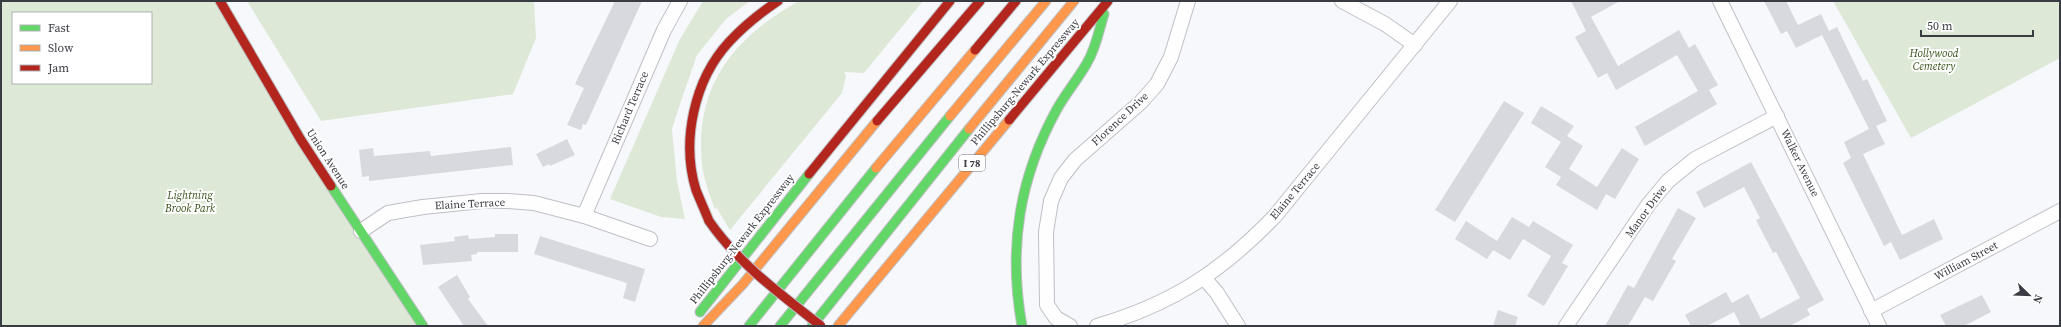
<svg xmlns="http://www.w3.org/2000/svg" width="2061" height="327" font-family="'Source Serif 4',serif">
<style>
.green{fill:#dee8d7;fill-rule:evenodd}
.building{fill:#d8d9de}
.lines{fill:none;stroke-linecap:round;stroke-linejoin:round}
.street-casing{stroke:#bfc0c5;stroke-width:16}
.fast-casing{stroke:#bfc0c5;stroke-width:11}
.slow-casing{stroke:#bfc0c5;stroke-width:11}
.jam-casing{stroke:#bfc0c5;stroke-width:11}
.street{stroke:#fefeff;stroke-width:14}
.fast{stroke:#63d668;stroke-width:9}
.slow{stroke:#ff974d;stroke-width:9}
.jam{stroke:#b3261e;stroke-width:9}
.jam-bridge-casing{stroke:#bcbecc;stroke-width:11;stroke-linecap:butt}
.jam-bridge{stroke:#b3261e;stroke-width:9}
.labels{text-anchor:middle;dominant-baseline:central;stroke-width:4;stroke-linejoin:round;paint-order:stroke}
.shield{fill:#fff;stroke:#75767b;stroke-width:1}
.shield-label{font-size:10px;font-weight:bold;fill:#3a3c43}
.park-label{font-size:11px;font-style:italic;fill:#395319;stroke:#fff}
.street-label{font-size:11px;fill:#3a3c43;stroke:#fff}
</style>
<rect width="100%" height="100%" fill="#f7f8fc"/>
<g class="green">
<path d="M 1,1 L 221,1 L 423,326 L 1,326 ZM 13,13 L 151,13 L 151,83 L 13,83 Z"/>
<polygon points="247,1 534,1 536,38 513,94 321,121"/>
<polygon points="703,1 750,1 726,19 697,55 679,107 672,129 677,181 685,219 661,217 610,199 680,39"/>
<path d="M 799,1 L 923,1 L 864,73 L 844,72 L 846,76 L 842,93 L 730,230 L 716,207 L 715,210 C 710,195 704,180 702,166 C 694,86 733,38 799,1 Z"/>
<polygon points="1833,1 2060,1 2060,58 1911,138"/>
</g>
<g class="building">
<polygon points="615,1 642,1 586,125 583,124 581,130 567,125 584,88 575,84"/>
<polygon points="1571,1 1620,1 1591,17 1618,66 1679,30 1689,48 1695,44 1718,85 1709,90 1717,104 1645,146 1635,127 1698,91 1677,55 1616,90 1607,73 1598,78 1575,37 1586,31"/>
<polygon points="1764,1 1786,1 1798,25 1821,14 1829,31 1837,27 1863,81 1867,79 1887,121 1876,126 1885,144 1863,154 1902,235 1934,219 1943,239 1900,260 1891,242 1884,246 1843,163 1851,158 1844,142 1869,129 1822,35 1796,48 1787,31 1781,34"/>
<polygon points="1504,101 1524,113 1455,222 1435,210"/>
<polygon points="1541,106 1574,126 1567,136 1583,146 1569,169 1597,187 1622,148 1639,159 1615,199 1606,194 1597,210 1556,185 1561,177 1545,167 1561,142 1531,123"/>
<polygon points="567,139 575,155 550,166 549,164 543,167 536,154"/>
<polygon points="511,147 513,165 369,181 369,176 362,177 359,150 373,148 374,156 430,151 431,156"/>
<polygon points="1751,162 1824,300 1807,309 1810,315 1790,326 1741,326 1734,312 1707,326 1691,326 1685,315 1726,292 1732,303 1748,294 1761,319 1800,298 1776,252 1773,253 1756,220 1760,218 1744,187 1704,208 1696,192"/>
<polygon points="1678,208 1696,218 1672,259 1676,261 1653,301 1645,297 1628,326 1605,326 1628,285 1634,288"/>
<polygon points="1512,217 1529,227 1533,221 1573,245 1562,263 1568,266 1544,306 1527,296 1551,256 1523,239 1510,260 1493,250 1487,259 1455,239 1466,221 1497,241"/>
<polygon points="495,234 518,234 518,252 477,252 477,254 471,255 472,261 423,265 420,245 455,241 454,237 468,235 469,239 495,237"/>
<polygon points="540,236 645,269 635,302 623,298 627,283 534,254"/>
<polygon points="457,275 470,297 468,299 488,326 464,326 438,287"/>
<polygon points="1982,295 1991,312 1964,326 1946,326 1940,315"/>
<polygon points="1498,310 1518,317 1515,326 1493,326"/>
</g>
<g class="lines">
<g class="street-casing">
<g id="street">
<polyline points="1342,1 1385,24 1415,45"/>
<polyline points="1720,1 1879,326"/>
<polyline points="584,216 664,30 680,1"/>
<polyline points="361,231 388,213 423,207 482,201 508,201 534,203 584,216 650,239"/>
<polyline points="1204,278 1217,293 1238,326"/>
<polyline points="1871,311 2060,211"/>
<polyline points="1070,326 1056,318 1047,305 1046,232 1051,201 1061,178 1075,160 1141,102 1157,84 1171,57 1188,1"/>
<path d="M 1097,326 C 1172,304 1221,272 1275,216 L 1450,1"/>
<polyline points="1566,326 1648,205 1668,181 1695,159 1777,116"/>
</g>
</g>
<g class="fast-casing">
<g id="fast">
<polyline points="331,186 423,326"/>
<polyline points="700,312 809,174"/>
<polyline points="749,326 876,168"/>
<polyline points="780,326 950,116"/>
<polyline points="812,326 969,129"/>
<path d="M 1022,326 C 1008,248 1019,178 1057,109 C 1066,93 1078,79 1087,63 C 1096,48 1099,30 1104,14"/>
</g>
</g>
<g class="slow-casing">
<g id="slow">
<polyline points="950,116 1046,1"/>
<polyline points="969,129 1074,1"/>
<polyline points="876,168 975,50"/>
<polyline points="703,326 743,284 877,121"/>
<polyline points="838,326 1009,120"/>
</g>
</g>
<g class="jam-casing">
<g id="jam">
<polyline points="220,1 301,140 331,186"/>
<polyline points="975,50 1016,1"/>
<polyline points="1009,120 1108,1"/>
<polyline points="877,121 980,1"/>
<polyline points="809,174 950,1"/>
<path d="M 709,221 C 705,211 700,200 696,190 C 681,141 694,80 729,42 C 744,26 760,13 778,1"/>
</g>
</g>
<use href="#street" class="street"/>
<use href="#fast" class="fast"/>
<use href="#slow" class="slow"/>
<use href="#jam" class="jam"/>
<g class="jam-bridge-casing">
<path id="jam-bridge" d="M 709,221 C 739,264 780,294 821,326"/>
</g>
<use href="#jam-bridge" class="jam-bridge"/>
</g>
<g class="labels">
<rect class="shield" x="959" y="155" width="26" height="16" rx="3"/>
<g class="shield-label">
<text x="972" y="163">I 78</text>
</g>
<g class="park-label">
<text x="1934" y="53">Hollywood<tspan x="1934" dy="13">Cemetery</tspan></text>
<text x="190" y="195">Lightning<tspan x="190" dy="13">Brook Park</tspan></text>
</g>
<g class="street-label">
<text transform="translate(1025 82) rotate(-50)">Phillipsburg-Newark Expressway</text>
<text transform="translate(630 108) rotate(-67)">Richard Terrace</text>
<text transform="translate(1120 119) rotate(-43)">Florence Drive</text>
<text transform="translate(328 159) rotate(57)">Union Avenue</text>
<text transform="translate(1800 163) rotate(64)">Walker Avenue</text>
<text transform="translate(1295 191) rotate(-50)">Elaine Terrace</text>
<text transform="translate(470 204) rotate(-3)">Elaine Terrace</text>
<text transform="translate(1646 211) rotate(-54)">Manor Drive</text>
<text transform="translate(742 239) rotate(-52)">Phillipsburg-Newark Expressway</text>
<text transform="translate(1966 261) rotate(-28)">William Street</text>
</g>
</g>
<rect width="2061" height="327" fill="none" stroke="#3a3c43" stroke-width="4"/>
<rect x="12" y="12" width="140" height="72" fill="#ffffff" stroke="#b0b1b4"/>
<rect x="20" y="25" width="20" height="6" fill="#63d668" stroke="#b0b1b4"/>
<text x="48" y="32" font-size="12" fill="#3a3c43">Fast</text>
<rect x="20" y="45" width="20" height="6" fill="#ff974d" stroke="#b0b1b4"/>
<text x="48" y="52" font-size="12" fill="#3a3c43">Slow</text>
<rect x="20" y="65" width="20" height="6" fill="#b3261e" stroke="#b0b1b4"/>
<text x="48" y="72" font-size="12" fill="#3a3c43">Jam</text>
<g transform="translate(2029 295) rotate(113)" stroke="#ffffff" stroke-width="3" paint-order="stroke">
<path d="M0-3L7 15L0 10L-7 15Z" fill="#3a3c43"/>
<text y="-6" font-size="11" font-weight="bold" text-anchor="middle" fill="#3a3c43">N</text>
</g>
<path d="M1921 30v6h112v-6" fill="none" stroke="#3a3c43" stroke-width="2"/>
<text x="1927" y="30" font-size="12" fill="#3a3c43" stroke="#ffffff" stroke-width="3" paint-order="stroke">50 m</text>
</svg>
